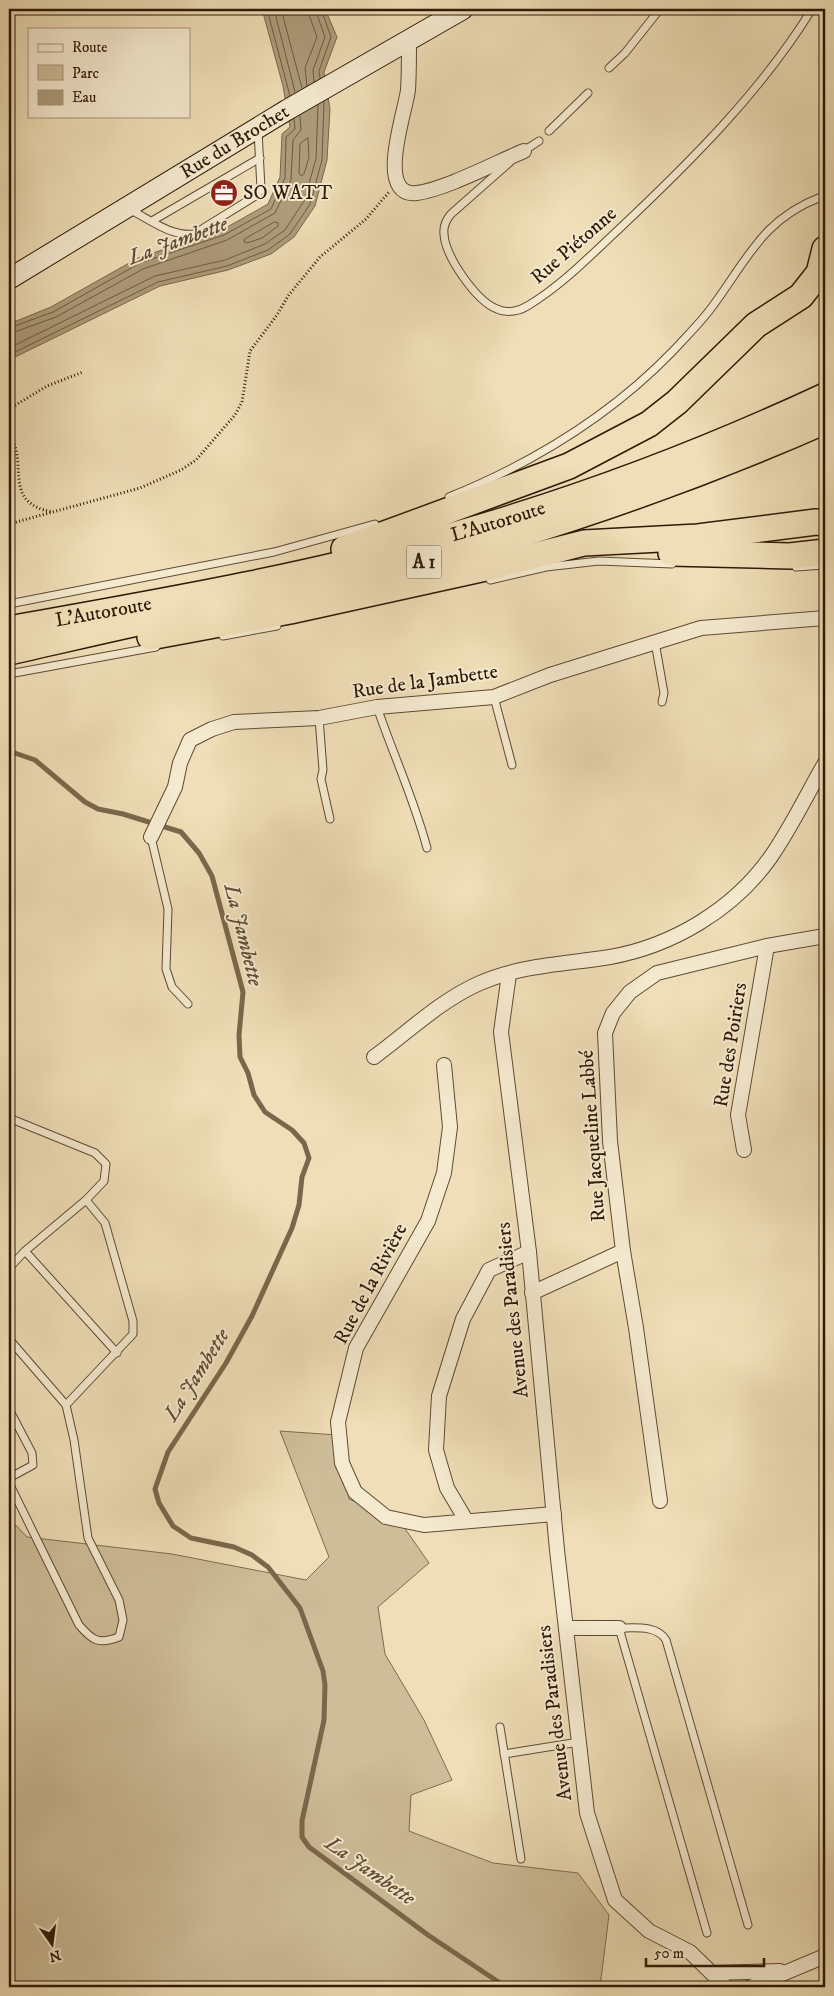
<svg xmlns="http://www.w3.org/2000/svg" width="834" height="1996" font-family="'IM FELL DW Pica',serif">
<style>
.green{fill:#cebd99;stroke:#7e6b4f}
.water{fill:#ad9b7a;stroke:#7a674b}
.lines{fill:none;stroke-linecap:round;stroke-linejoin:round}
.shore{stroke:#6e5a40;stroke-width:1}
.stream{stroke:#7a674b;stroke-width:5}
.lane-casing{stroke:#5e4a32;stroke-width:9}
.street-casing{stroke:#5e4a32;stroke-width:16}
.secondary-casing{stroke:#2e1905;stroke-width:22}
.highway-casing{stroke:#2e1905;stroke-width:28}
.path{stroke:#2e1905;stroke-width:3;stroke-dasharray:1 2.5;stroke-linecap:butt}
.lane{stroke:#f5ead0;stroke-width:7}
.street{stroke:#f5ead0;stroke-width:14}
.secondary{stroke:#f5ead0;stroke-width:20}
.highway{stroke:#efdeb7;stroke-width:25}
.labels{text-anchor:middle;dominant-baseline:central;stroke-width:4;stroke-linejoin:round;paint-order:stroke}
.shield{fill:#f5ead0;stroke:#6a5842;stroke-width:1}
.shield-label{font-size:19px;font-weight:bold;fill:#2e1905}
.street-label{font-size:20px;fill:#2e1905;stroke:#f5ead0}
.poi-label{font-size:20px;fill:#2e1905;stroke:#f5ead0;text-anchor:start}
.water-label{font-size:21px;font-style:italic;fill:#614d34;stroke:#f5ead0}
</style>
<rect width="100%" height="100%" fill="#efdeb7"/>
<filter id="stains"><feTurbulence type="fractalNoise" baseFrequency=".004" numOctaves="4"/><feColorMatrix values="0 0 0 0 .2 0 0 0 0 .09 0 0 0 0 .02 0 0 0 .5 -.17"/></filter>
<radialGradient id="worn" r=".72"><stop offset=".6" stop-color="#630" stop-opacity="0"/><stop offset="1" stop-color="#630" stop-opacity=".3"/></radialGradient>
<polygon class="green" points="280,1431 337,1435 349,1499 399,1520 429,1563 378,1607 385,1654 424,1720 452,1780 411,1795 409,1831 493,1863 578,1873 609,1915 600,1987 9,1987 9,1518 27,1537 172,1554 306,1580 329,1557"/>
<polygon class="water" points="262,9 325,9 337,37 324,72 330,109 327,160 315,206 294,237 271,254 228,270 160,286 9,360 9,324 51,307 138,258 222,230 268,204 280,177 282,134 290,127 283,86"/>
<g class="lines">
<g class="shore">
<polyline points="267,9 290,96"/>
<polyline points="274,9 295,92"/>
<polyline points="281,9 302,88"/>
<polyline points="320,78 319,71 331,37 321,9"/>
<polyline points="314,82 313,70 325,37 315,9"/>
<polyline points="307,86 305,68 317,37 307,9"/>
<polygon points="308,138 309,157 304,174 301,176 299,173 300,144"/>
<polygon points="275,222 278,223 278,226 262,238 247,243 244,242 245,239"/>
<polyline points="9,328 53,312 140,263 224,235 271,209 285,178 286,137 295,129 294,119"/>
<polyline points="9,334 56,317 143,269 227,240 275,213 291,180 293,140 301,130 300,116"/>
<polyline points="9,348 155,276 225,260 265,244 285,230 304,201 316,159 318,105"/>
<polyline points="9,355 158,282 227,266 268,250 290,234 310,204 322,160 324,102"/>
</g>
<polyline class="stream" points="9,751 35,760 85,802 98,809 123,814 181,832 199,853 212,876 243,992 239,1035 240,1057 248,1073 254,1095 265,1112 292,1130 304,1143 309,1158 302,1177 299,1205 292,1228 252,1316 226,1363 168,1452 155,1489 159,1503 173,1526 191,1538 234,1547 252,1555 268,1567 300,1608 323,1671 325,1685 324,1720 302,1821 302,1837 309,1847 428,1935 506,1987"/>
<g class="lane-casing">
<g id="lane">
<polyline points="609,68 625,53 660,9"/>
<polyline points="549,131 588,93"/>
<polyline points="522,152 539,141"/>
<path d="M 510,162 L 451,214 C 446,220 443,226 444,234 C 445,256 476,301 497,309 C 507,314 520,311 529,305 C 562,285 590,256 618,230 C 689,163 761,92 812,9"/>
<path d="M 129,209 C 149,219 171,237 194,234 L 257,195 L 261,189 L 258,130"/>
<polyline points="152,221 260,158"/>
<path d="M 449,497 C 533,463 610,416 673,351 C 685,338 698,325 709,311 C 746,263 760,220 821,197"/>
<polyline points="796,567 825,565"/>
<polyline points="490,580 546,567 599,561 672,564"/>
<polyline points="9,604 274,552 375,524"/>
<polyline points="223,636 277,626"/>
<polyline points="655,642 664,693 662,702"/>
<polyline points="9,674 156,647"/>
<polyline points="494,697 512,765"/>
<path d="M 377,707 C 393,754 414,799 427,848"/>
<polyline points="319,718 323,770 321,779 330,819"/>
<polyline points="151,837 168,909 166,969 172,987 188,1004"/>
<polyline points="9,1118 95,1153 106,1164 104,1181 86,1200 105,1223 133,1321 133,1334 66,1405"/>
<polyline points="9,1222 9,1223"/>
<polyline points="25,1251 117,1353"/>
<polyline points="9,1268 25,1251 86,1200"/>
<path d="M 9,1339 L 66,1405 L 74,1440 L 88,1538 L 119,1600 L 123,1620 L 119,1637 C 98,1645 92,1640 79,1625 L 9,1483"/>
<polyline points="9,1409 32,1453 33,1465 9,1478"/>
<polyline points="500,1727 521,1859"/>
<polyline points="504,1754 579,1742"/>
<path d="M 707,1933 L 619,1628 C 635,1628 657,1625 666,1640 L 748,1925"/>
</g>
</g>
<g class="street-casing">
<g id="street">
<path d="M 409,41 C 409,57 409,74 408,90 C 406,110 374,198 417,193 C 446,189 495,163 524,151"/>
<polyline points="151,837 175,787 180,763 190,740 212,729 234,722 319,718 377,707 494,697 550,675 701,628 825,618"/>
<polyline points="509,974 501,1032 529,1252 557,1550 587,1813 615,1900 649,1931 690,1952 726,1987"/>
<path d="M 374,1057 C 408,1032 441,1000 480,983 C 520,965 567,964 610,957 C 672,946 733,910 770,858 C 791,828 807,794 825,763"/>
<polyline points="444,1065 450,1127 444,1173 428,1221 356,1348 338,1422 342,1463 355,1492 386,1517 424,1525 554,1514"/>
<polyline points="744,1150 738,1115 767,946"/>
<polyline points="532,1293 623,1251"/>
<polyline points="660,1501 636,1328 623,1251 610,1141 605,1033 613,1013 630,992 657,973 767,946 825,936"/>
<polyline points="466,1520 447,1488 436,1450 439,1396 463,1319 489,1270 529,1252"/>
<polyline points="566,1628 619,1628"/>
<polyline points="712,1973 780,1971"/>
<polyline points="751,1987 825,1956"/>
</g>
</g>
<g class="secondary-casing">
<g id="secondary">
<path id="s1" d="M 9,279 L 287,110 L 463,9"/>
</g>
</g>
<g class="highway-casing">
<g id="highway">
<polyline points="344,549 569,466 649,424 677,402 756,325 801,296 819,273 825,249"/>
<polyline points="671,553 790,556 825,552"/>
<path id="s2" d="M 9,629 C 160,602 313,576 461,533 C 586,497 707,451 825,396"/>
<polyline points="150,637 290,611 490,567 584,543 698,537 816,522 825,523"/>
<path d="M 9,652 C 67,639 125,625 184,613 C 238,602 294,595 348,582 C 511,542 671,489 825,421"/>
</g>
</g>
<g class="path">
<polyline points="9,409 47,386 83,372"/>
<path d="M 9,435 C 30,461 0,503 53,512"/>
<polyline points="9,524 140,488 181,470 196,460 235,415 242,402 250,351 277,315 288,296 320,257 366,219 389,192"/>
</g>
<use href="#lane" class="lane"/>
<use href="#street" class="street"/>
<use href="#secondary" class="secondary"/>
<use href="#highway" class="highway"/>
</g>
<defs>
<g id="office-disc" transform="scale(1.4375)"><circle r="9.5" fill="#8f2418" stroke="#f5ead0"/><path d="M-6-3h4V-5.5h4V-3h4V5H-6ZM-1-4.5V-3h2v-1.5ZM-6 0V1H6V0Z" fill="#fff"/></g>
</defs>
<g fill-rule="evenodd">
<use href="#office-disc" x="224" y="193"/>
</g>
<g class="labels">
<rect class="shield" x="406.5" y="545.5" width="35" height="33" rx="4"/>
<g class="shield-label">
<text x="424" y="562">A 1</text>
</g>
<g class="street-label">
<text stroke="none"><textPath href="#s1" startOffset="264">Rue du Brochet</textPath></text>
<text transform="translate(574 246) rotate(-41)">Rue Piétonne</text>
<text stroke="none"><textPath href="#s2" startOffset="501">L'Autoroute</textPath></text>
<text stroke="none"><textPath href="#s2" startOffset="96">L'Autoroute</textPath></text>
<text transform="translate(425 682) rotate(-8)">Rue de la Jambette</text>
<text transform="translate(731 1045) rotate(-81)">Rue des Poiriers</text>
<text transform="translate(593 1136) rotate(-94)">Rue Jacqueline Labbé</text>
<text transform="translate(371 1284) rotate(-62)">Rue de la Rivière</text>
<text transform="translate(513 1310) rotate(-96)">Avenue des Paradisiers</text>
<text transform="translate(555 1713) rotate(-97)">Avenue des Paradisiers</text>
</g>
<g class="poi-label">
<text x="243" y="193">SO WATT</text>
</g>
<g class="water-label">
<text transform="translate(178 241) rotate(-20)">La Jambette</text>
<text transform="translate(243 935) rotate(76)">La Jambette</text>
<text transform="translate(197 1375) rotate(-58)">La Jambette</text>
<text transform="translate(370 1871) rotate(35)">La Jambette</text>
</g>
</g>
<rect width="834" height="1996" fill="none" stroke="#efdeb7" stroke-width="30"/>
<rect x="10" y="10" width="814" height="1976" fill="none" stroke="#2e1905" stroke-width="2.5"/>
<rect x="15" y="15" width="804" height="1966" fill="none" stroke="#2e1905"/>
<rect x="28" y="28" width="162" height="90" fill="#f5ead0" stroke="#a5967f"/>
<rect x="38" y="44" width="25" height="8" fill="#f5ead0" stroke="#a5967f"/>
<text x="72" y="52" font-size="15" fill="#2e1905">Route</text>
<rect x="38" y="65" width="25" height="15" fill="#cebd99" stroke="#a5967f"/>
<text x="72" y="78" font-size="15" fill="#2e1905">Parc</text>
<rect x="38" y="90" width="25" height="15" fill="#ad9b7a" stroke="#a5967f"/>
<text x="72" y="102" font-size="15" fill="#2e1905">Eau</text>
<g transform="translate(52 1944) rotate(166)" stroke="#f5ead0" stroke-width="4" paint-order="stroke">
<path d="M0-4L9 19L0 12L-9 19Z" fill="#2e1905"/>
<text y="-8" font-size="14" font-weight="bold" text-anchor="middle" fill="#2e1905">N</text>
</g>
<path d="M646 1958v8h118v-8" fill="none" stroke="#2e1905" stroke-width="2.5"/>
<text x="654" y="1958" font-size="15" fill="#2e1905" stroke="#f5ead0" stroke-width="4" paint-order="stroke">50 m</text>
<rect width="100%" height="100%" filter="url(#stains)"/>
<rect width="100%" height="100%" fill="url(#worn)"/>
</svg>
